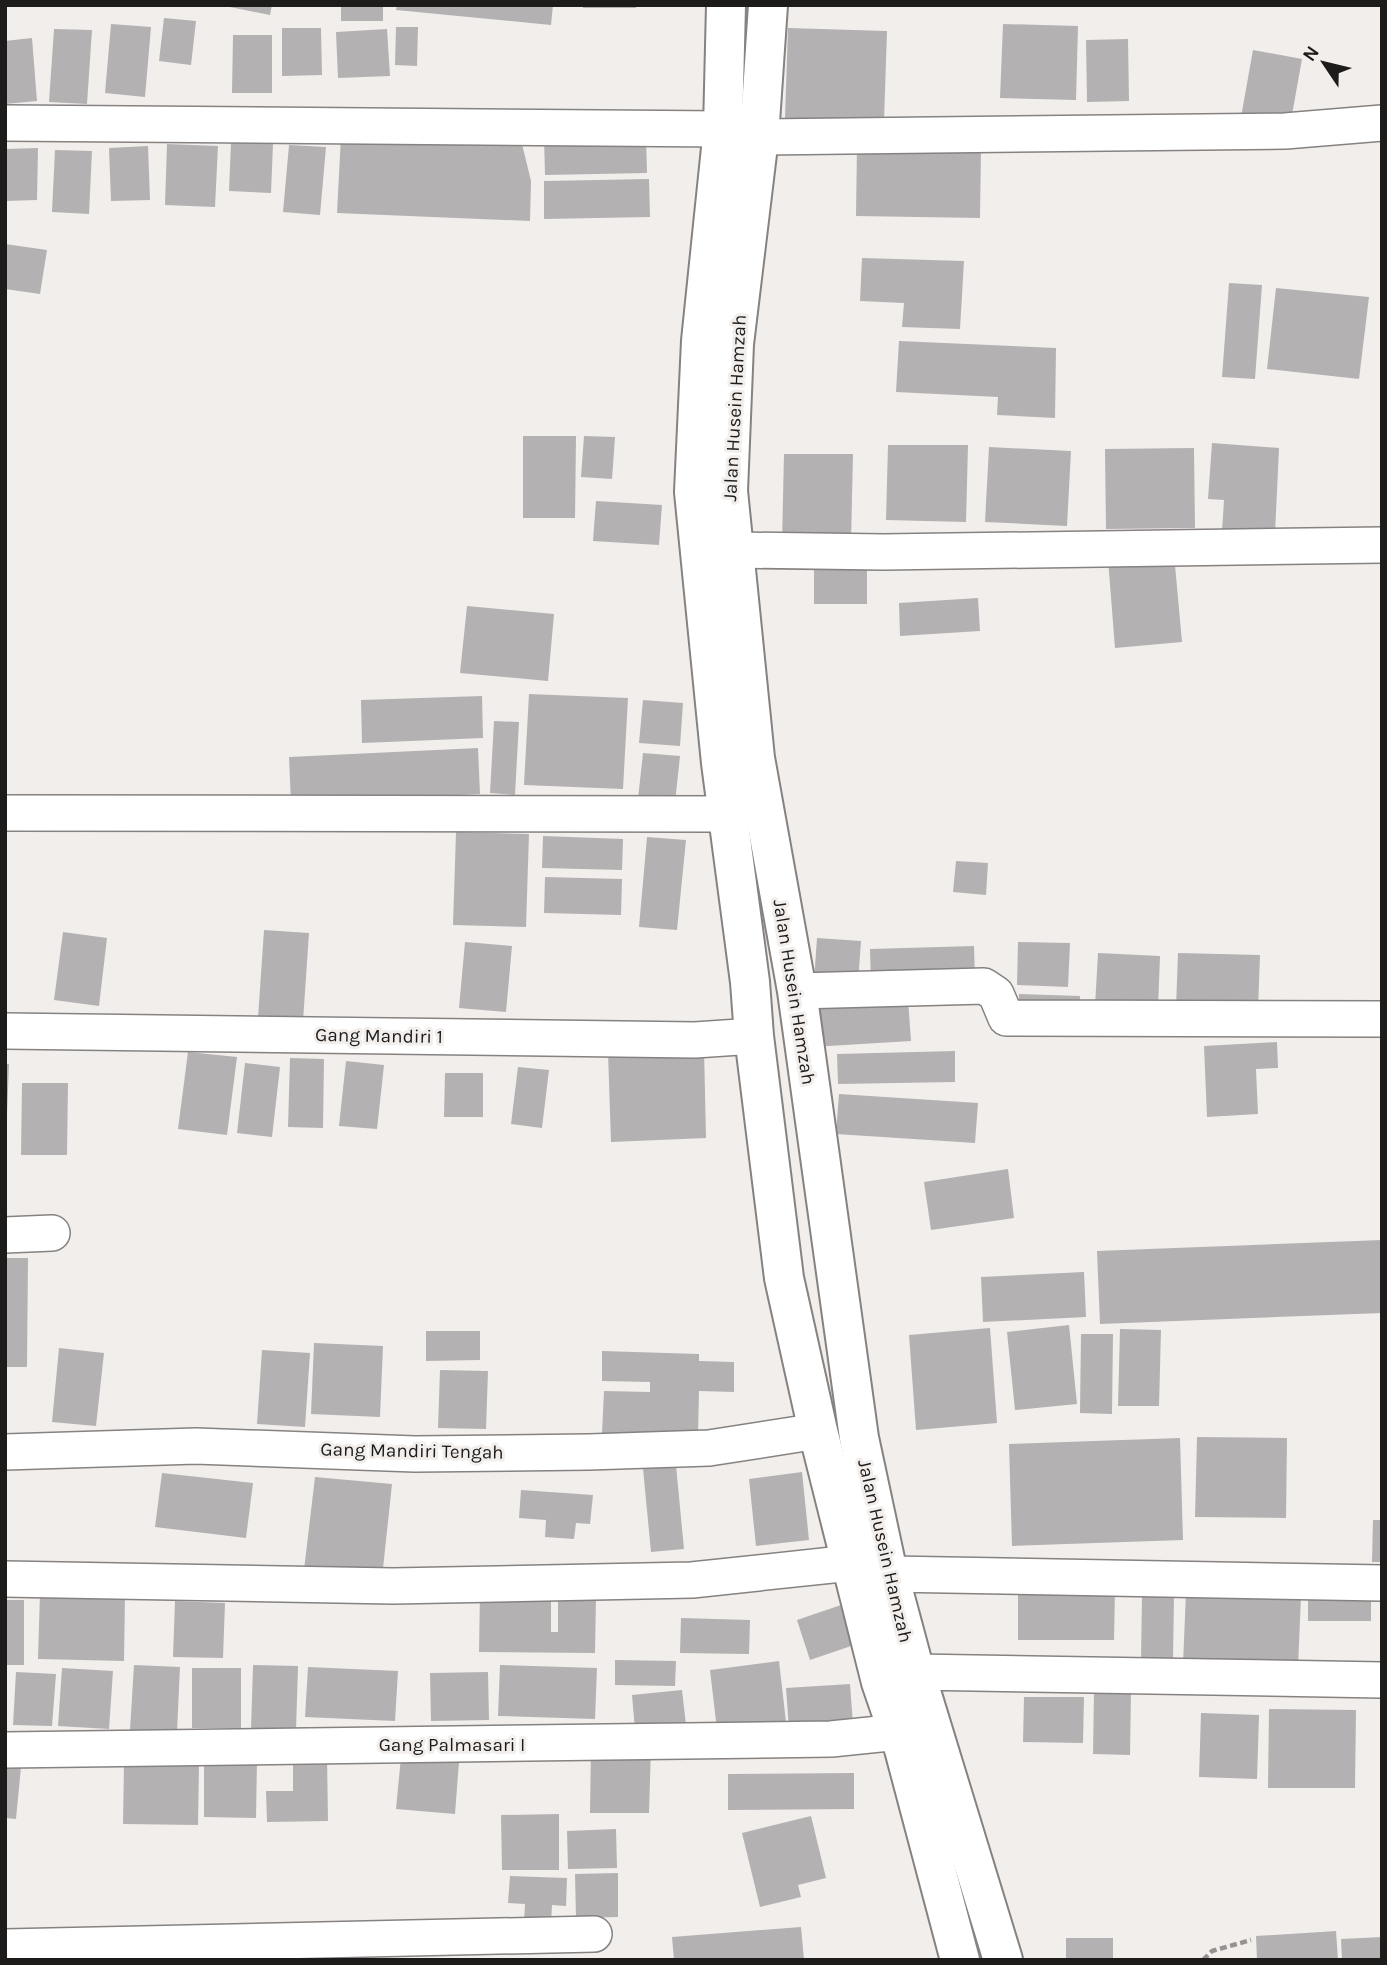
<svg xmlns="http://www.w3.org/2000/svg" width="1387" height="1965" font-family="Karla,sans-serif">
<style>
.building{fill:#b4b1b3}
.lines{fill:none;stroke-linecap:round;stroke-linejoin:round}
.street-casing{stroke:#858280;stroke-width:38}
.secondary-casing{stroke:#858280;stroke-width:42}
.path{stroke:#959291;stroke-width:4.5;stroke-dasharray:7 3.5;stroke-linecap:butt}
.street{stroke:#fff;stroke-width:35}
.secondary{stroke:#fff;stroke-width:38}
.labels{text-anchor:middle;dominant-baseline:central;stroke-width:6;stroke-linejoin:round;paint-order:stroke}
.street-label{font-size:19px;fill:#1d1c1b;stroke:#f2eeec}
</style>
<rect width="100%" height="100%" fill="#f2eeec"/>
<g class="building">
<polygon points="220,5 272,5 270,15"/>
<rect x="341" y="5" width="42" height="16"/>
<polygon points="397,5 553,5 551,25 396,10"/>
<rect x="583" y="5" width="53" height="3"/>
<polygon points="164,18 196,21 191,65 159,61"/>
<polygon points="111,24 151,27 145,97 105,93"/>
<polygon points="1003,24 1078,26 1076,100 1000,98"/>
<polygon points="396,27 418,27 417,66 395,65"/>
<polygon points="282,28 321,28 322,75 282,76"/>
<polygon points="788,28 887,31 884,121 785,118"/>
<polygon points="54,29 92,30 87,104 49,102"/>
<polygon points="387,29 390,76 338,78 336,32"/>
<polygon points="233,35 272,35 272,93 232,93"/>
<polygon points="32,38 37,101 5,104 5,41"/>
<polygon points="1128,39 1129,101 1087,102 1086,40"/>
<polygon points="1253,50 1302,59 1290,126 1241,117"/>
<polygon points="341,136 522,144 531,181 530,221 337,213"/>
<polygon points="646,136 647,173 545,175 544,138"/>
<polygon points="231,143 273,144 271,193 229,191"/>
<polygon points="167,144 218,146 215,207 165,205"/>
<polygon points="289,145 326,147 320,215 283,212"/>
<polygon points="148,146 150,200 111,201 109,148"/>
<polygon points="857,146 981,148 980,218 856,216"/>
<polygon points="38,148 37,200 5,201 5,149"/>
<polygon points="55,150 92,151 89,214 52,212"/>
<polygon points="649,179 650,217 544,219 544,181"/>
<polygon points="5,244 47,250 40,294 5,289"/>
<polygon points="862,258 964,261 960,329 902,327 904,303 860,301"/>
<polygon points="1229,283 1262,285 1255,379 1222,377"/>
<polygon points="1276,288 1369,297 1359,379 1267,369"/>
<polygon points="899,341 1056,348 1055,418 997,415 998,397 896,392"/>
<polygon points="523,436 576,436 575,518 523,518"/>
<polygon points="584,436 615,437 612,479 581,477"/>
<polygon points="1212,443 1279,448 1275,534 1222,531 1224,500 1208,499"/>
<polygon points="888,445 968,445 966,522 886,520"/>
<polygon points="989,447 1071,451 1067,526 985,522"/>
<polygon points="1194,448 1195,528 1106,529 1105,449"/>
<polygon points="784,454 853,454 851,543 782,542"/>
<polygon points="596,501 662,505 659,545 593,541"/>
<polygon points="1174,554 1182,642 1115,648 1108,559"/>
<polygon points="867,562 867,604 814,604 814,563"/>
<polygon points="978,598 980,631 900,636 899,603"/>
<polygon points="467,606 554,614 548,681 460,673"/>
<polygon points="529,694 628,698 623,789 524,785"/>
<polygon points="482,696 483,738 362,743 361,700"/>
<polygon points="643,700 683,703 680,746 639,743"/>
<polygon points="494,721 519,722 515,795 490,793"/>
<polygon points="478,748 480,794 291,803 289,757"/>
<polygon points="643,753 680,756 674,812 637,808"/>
<polygon points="456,832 529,834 526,927 453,925"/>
<polygon points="543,836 623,839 622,870 542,868"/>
<polygon points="647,837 686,840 677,930 639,927"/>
<polygon points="956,861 988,863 986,895 953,892"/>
<polygon points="545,877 622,879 621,915 544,913"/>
<polygon points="264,930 309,933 303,1021 258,1018"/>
<polygon points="63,932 107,938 99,1006 54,1000"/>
<polygon points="817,938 861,941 858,984 814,981"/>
<polygon points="465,942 512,946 506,1012 459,1008"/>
<polygon points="1018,942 1070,943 1068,987 1017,985"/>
<polygon points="974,946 975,980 871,983 870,949"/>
<polygon points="1098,953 1160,956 1158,1009 1095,1006"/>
<polygon points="1178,953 1260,955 1258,1010 1176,1008"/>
<polygon points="1019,994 1080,996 1079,1012 1019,1011"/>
<polygon points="908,999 911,1041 812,1047 810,1005"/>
<polygon points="1277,1042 1278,1068 1256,1069 1258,1114 1207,1117 1204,1046"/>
<polygon points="704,1048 706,1138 611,1142 608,1052"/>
<polygon points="955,1051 955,1082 838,1084 837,1054"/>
<polygon points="188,1052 237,1057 227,1135 178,1129"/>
<polygon points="290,1058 324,1059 323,1128 288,1127"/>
<polygon points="346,1061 384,1065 377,1129 339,1126"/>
<polygon points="245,1063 280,1067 272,1137 237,1133"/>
<polygon points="5,1064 9,1064 7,1115 5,1115"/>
<polygon points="518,1067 549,1070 542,1128 511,1124"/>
<polygon points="445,1073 483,1073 483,1117 444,1117"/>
<polygon points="22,1083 68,1083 67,1155 21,1155"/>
<polygon points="839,1094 978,1103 975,1143 836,1134"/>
<polygon points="1008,1169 1014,1218 931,1230 924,1182"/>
<polygon points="1382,1240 1382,1313 1100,1324 1097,1251"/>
<polygon points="5,1258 28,1258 27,1367 5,1367"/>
<polygon points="1084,1272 1086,1317 983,1322 981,1277"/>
<polygon points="1069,1325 1077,1404 1015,1410 1007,1332"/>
<polygon points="990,1328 997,1423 916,1430 909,1335"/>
<polygon points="1120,1329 1161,1330 1159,1406 1118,1406"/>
<polygon points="426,1331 480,1331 480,1360 426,1361"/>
<polygon points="1081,1334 1113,1334 1112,1414 1080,1413"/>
<polygon points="314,1343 383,1346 380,1417 311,1414"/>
<polygon points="59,1348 104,1353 96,1426 52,1422"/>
<polygon points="262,1350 310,1353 305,1427 257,1424"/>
<polygon points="602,1351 699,1354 699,1361 734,1362 734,1392 699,1391 698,1435 602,1433 604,1391 650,1392 650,1382 602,1381"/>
<polygon points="440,1370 488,1371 486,1429 438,1428"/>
<polygon points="1197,1437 1287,1438 1286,1518 1195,1517"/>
<polygon points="1180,1438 1183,1540 1012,1546 1009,1444"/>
<polygon points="675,1455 684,1549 651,1552 642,1458"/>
<polygon points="802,1472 809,1540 756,1546 749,1479"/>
<polygon points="162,1473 253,1483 246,1538 155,1527"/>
<polygon points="315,1477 392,1484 382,1578 304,1570"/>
<polygon points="521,1490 593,1495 590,1524 576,1523 574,1539 545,1537 546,1520 519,1518"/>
<polygon points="1373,1520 1382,1520 1382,1562 1372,1562"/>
<polygon points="1018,1587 1115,1588 1114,1640 1018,1640"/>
<polygon points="480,1592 551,1592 551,1632 558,1632 558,1596 596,1596 595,1653 479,1652"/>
<polygon points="1186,1592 1301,1596 1298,1668 1183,1664"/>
<polygon points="40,1593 125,1594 124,1661 38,1659"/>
<polygon points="1371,1594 1371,1621 1308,1621 1308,1595"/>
<polygon points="1142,1595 1174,1596 1173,1659 1141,1659"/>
<rect x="5" y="1600" width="19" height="65"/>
<polygon points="175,1601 225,1603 223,1658 173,1657"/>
<polygon points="844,1604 857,1644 810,1660 797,1620"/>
<polygon points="681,1618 750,1620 749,1654 680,1653"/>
<polygon points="615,1660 676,1661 675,1686 615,1685"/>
<polygon points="779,1661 786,1722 717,1730 710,1670"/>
<polygon points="134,1665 180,1667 177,1732 130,1730"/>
<polygon points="253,1665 298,1666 296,1730 251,1729"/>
<polygon points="500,1665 597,1668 595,1719 498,1716"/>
<polygon points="308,1667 398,1671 395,1721 305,1717"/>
<polygon points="62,1668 113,1671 109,1729 58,1726"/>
<rect x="192" y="1668" width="49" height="60"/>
<polygon points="16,1672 56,1674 52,1726 13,1725"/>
<polygon points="488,1672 489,1720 431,1721 430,1673"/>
<polygon points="850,1684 853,1724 789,1729 786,1688"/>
<polygon points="682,1690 686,1725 635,1730 632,1695"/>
<polygon points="1094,1690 1131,1690 1130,1755 1093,1754"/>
<polygon points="1024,1697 1084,1697 1083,1743 1023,1742"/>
<polygon points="1269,1709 1356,1710 1355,1788 1268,1788"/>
<polygon points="1201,1713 1259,1715 1257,1779 1199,1777"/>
<polygon points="591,1747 651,1747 649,1813 590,1813"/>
<polygon points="293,1755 327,1755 328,1821 267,1822 266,1791 293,1791"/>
<polygon points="401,1757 459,1762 455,1814 396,1809"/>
<polygon points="204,1761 257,1761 256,1818 204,1817"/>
<polygon points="124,1763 199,1764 198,1825 123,1824"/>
<polygon points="5,1765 21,1767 16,1819 5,1818"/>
<polygon points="854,1773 854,1809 728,1810 728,1774"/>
<polygon points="559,1814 559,1870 502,1870 501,1815"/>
<polygon points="811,1816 826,1878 798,1885 801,1897 760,1907 742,1833"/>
<polygon points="616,1829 617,1868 568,1869 567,1831"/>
<polygon points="618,1873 618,1917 576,1918 575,1874"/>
<polygon points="510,1876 567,1878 566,1906 552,1905 551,1923 524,1922 525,1904 508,1903"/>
<polygon points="801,1927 804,1960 674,1960 672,1937"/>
<polygon points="1336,1931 1338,1960 1257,1960 1256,1936"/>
<polygon points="1382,1937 1382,1960 1342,1960 1341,1939"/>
<rect x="1066" y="1938" width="47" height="22"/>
<rect x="310" y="1954" width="45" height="6"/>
</g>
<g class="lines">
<g class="street-casing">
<g id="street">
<polyline points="5,123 723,129"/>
<polyline points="759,137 1285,131 1382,123"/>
<polyline points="734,550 884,552 1382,545"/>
<polyline points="5,813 728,814"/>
<polyline points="797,991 984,986 996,994 1006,1018 1382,1019"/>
<polyline points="5,1031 695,1040 754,1036"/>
<polyline points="5,1235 52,1233"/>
<polyline points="5,1452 196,1446 415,1454 589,1452 709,1448 818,1431"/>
<polyline points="890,1574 1382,1583"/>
<polyline points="5,1579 393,1586 692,1580 851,1563"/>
<polyline points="915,1672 1382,1680"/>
<polyline points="5,1750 831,1739 899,1732"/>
<polyline points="5,1947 594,1934"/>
</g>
</g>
<g class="secondary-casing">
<g id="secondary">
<polyline points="726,5 723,129 701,341 694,492 721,763 750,982 754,1036 784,1278 818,1431 881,1682 904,1749 960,1960"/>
<polyline points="768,5 759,137 734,344 728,491 755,758 797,991 859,1438 886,1564 915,1672 1003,1960"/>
</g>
</g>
<polyline class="path" points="1203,1960 1212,1951 1251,1940"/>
<use href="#street" class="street"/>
<use href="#secondary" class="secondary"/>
</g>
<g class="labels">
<g class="street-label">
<text transform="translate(735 408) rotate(-87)">Jalan Husein Hamzah</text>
<text transform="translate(794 992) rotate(81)">Jalan Husein Hamzah</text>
<text transform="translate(379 1036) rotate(1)">Gang Mandiri 1</text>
<text transform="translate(412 1451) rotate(1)">Gang Mandiri Tengah</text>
<text transform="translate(885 1551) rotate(77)">Jalan Husein Hamzah</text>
<text x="452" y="1745">Gang Palmasari I</text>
</g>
</g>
<rect width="1387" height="1965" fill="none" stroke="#1d1c1b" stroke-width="14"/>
<g transform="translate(1324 63) rotate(305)" stroke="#f2eeec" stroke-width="5" paint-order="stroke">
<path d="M0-5L12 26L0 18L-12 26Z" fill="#1d1c1b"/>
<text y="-10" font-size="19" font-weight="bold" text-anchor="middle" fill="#1d1c1b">N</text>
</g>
</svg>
